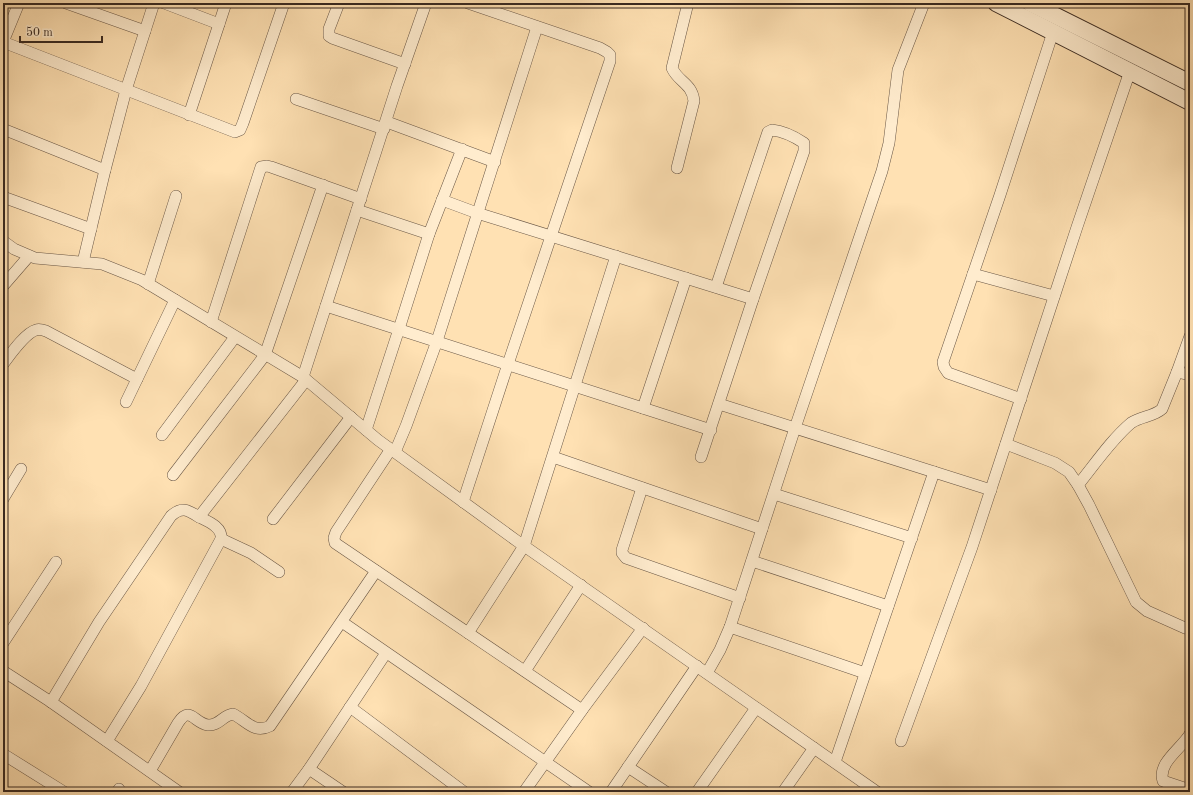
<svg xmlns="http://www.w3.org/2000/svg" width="1193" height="795" font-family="'Old Standard TT',serif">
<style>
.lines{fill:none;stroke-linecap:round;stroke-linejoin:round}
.minor-casing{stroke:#6a5746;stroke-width:12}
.secondary-casing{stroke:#382921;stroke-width:18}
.minor{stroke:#ffecce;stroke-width:11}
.secondary{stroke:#ffecce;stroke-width:16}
</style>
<rect width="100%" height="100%" fill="#ffe1b3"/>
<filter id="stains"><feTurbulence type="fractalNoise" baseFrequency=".005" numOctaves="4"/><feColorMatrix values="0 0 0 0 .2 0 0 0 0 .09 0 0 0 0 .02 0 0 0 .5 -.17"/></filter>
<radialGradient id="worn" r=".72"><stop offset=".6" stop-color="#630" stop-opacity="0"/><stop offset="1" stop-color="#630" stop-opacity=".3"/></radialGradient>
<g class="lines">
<g class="minor-casing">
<g id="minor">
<polyline points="66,3 145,31"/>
<polyline points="164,3 219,24"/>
<polyline points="339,3 329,29 329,36 332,38 405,64"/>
<polyline points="3,42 235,132 240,130 243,123 284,3"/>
<polyline points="3,42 19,3"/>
<polyline points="296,99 384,129"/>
<polyline points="189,115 226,3"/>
<polyline points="387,122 495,162"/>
<polyline points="3,129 105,170"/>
<path d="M 677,168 L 694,101 C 692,83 678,82 672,68 L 688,3"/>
<polyline points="3,197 91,229"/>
<polyline points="442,200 477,213 753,299"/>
<polyline points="357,210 429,234"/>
<polyline points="3,241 14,249 35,258 102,264 142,280 303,377 378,440 517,541 877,792"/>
<polyline points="83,262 105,170 126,90 154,3"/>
<polyline points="973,274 1054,296"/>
<polyline points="148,284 176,196"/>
<polyline points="3,286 29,256"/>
<polyline points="326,306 711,430"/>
<polyline points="211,322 261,167 267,166 271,167 361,199"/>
<polyline points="1190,336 1177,372 1190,375"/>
<path d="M 3,364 C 10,355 25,333 36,330 C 39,329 43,330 46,331 L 137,379"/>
<polyline points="303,377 397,86 426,3"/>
<polyline points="1021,399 948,373 944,367 943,362 1000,195 1053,32"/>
<polyline points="126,402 175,300"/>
<polyline points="719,404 991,490"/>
<polyline points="643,408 686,278"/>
<polyline points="366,430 399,329 429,234 462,149"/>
<polyline points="162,435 235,337"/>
<polyline points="1006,444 1055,463 1069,472 1078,485 1089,505 1136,602 1147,611 1185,628 1190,629"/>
<polyline points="391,449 336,532 334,538 335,543 582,710"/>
<polyline points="395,452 406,426 437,341 537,27"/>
<polyline points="553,457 762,529"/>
<path d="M 701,457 L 753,299 L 804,151 L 804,143 C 795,137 782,131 772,130 L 768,132 L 716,287"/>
<polyline points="173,475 265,355 323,185"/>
<path d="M 1078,485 C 1095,464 1111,440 1131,423 C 1141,416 1153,417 1162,409 L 1177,372"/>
<polyline points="642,488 622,550 622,553 626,558 740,598"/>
<polyline points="774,494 912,538"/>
<polyline points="3,499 21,469"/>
<polyline points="463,502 508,364 610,61 610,55 607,52 600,48 468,3"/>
<polyline points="273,519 351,417"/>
<polyline points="221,539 251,553 279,572"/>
<polyline points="752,561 888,606"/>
<polyline points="342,622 589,792"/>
<polyline points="730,627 865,673"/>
<polyline points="468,633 524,546 616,256"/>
<polyline points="3,643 56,562"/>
<polyline points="3,671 51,702 179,792"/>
<polyline points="525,671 581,585"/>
<polyline points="707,673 720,650 730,627 795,428 882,171 889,143 898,70 924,3"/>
<path d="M 51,702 L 99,622 L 171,516 C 182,506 188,510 199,517 L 306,380"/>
<polyline points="350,707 464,792"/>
<path d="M 1190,734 C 1182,748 1157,763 1163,781 L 1190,790"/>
<path d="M 107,741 L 141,686 L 221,539 C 223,527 207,521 199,517"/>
<polyline points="901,741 972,547 1077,227 1130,71"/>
<polyline points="3,754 64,792"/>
<polyline points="835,762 934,472"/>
<polyline points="628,767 666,792"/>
<polyline points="309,769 343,792"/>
<path d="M 150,771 L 178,723 C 190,705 194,723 208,725 C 219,726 223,715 233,714 C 247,721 254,734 270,726 L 376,571"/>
<polyline points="117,792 119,789"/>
<polyline points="292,792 309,769 386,653"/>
<polyline points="524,792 582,710 643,628"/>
<polyline points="611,792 697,666"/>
<polyline points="697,792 756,708"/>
<polyline points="783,792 814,748"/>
</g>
</g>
<g class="secondary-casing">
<g id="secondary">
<polyline points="996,3 1190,102"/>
<polyline points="1030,3 1190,83"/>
</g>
</g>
<use href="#minor" class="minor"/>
<use href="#secondary" class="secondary"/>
</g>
<rect width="1193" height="795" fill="none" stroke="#ffe1b3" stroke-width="16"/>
<rect x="4" y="4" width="1185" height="787" fill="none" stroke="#382921" stroke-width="2"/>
<rect x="8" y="8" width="1177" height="779" fill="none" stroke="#382921"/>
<path d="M20 36v6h82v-6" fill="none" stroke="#382921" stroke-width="2"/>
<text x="26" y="36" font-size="12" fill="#382921" stroke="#ffecce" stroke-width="3" paint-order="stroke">50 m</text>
<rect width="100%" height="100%" filter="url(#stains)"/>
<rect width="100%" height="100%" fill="url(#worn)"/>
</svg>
